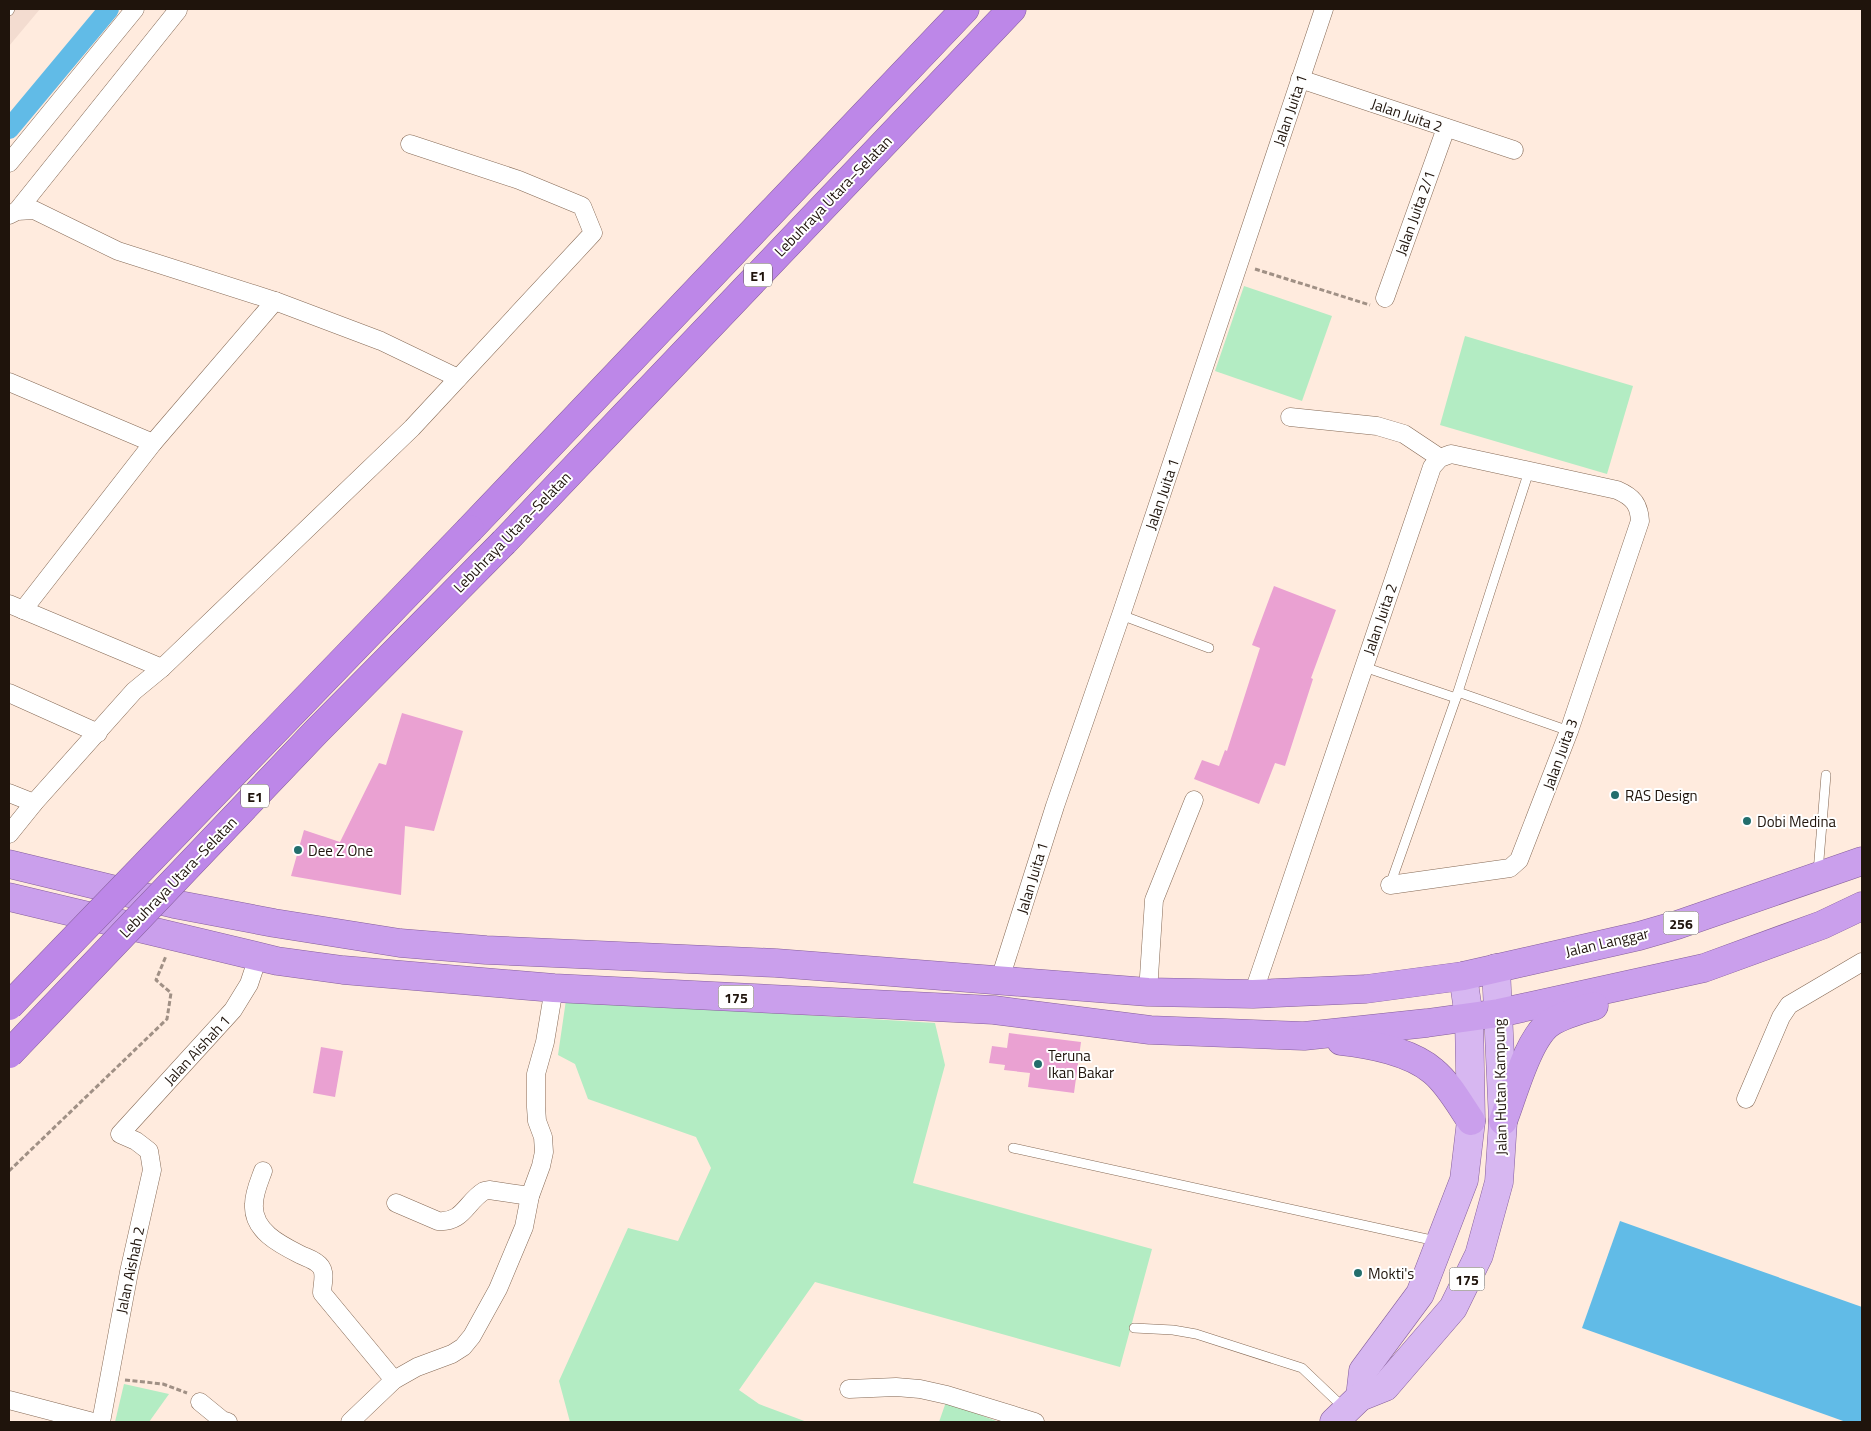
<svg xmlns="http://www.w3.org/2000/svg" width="1871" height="1431" font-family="'Titillium Web',sans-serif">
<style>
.medical{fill:#f3dcd0}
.green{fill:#b3ecc3}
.water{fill:#61bbe7}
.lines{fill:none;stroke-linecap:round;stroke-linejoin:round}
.canal{stroke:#61bbe7;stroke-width:20}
.building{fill:#eaa1d2}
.service-casing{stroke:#856955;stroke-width:10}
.minor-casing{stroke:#856955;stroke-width:19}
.primary-casing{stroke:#865f9b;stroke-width:29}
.trunk-casing{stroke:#865f9b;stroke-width:29}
.motorway-casing{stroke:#865f9b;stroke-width:29}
.path{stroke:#a09085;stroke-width:3;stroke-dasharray:5 2.5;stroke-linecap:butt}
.service{stroke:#fff;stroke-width:9}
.minor{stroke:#fff;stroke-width:18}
.primary{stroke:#d7b7f1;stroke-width:28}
.trunk{stroke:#ca9fec;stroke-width:28}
.motorway{stroke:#bd87e8;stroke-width:28}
.motorway-bridge-casing{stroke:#865f9b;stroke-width:29;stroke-linecap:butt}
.motorway-bridge{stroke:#bd87e8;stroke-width:28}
.poi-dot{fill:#236e6c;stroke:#fff;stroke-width:2}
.labels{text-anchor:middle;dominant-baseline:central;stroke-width:4;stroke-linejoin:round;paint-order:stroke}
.shield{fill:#fff;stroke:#625a55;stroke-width:1}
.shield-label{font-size:14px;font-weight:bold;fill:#1f140c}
.street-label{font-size:15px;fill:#1f140c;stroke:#fff}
.poi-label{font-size:15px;fill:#1f140c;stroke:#fff;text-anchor:start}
</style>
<rect width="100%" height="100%" fill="#ffebde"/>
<polygon class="medical" points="9,9 40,9 9,46"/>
<g class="green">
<polygon points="1244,286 1332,316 1302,401 1215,371"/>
<polygon points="1465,336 1633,386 1607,474 1440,425"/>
<polygon points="566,1000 935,1023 945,1065 913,1183 1152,1249 1120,1367 815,1282 739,1390 759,1404 807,1422 570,1422 559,1381 628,1228 678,1241 711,1168 696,1137 588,1099 575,1064 558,1055"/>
<polygon points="124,1384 169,1394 149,1422 115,1422"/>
<polygon points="946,1402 999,1422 939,1422"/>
</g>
<polygon class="water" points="1620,1221 1862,1307 1862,1422 1846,1422 1582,1328"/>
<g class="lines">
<polyline class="canal" points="9,129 109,9"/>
</g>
<g class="building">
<polygon points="1274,586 1336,610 1311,678 1313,679 1285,766 1275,763 1259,804 1194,779 1202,760 1219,766 1225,750 1227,751 1260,648 1252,645"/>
<polygon points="402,713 463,731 434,831 405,826 401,895 291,876 304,830 340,842 379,763 386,765"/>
<polygon points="1009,1033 1081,1042 1074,1093 1028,1087 1030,1073 1004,1070 1005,1065 989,1063 992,1046 1007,1048"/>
<polygon points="321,1047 343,1051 335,1097 313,1093"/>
</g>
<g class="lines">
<g class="service-casing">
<g id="service">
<polyline points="9,11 10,9"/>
<polyline points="1121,615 1209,648"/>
<polyline points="1364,667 1456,698"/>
<polyline points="1458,692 1569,731"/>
<polyline points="1818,872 1826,775"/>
<polyline points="1390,885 1456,698 1529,471"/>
<polyline points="1013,1148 1436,1241"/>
<polyline points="1134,1328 1173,1330 1196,1334 1302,1368 1344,1408"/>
</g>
</g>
<g class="minor-casing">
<g id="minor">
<polyline points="1300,79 1514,150"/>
<polyline points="9,163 135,9"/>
<polyline points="17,211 178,10"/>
<polyline points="9,215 17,211 34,210 118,251 275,301 381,341 458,378"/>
<polyline points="1385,298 1446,128"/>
<polyline points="9,382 153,443"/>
<polyline points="1290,417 1377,426 1404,434 1440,458"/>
<polyline points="9,604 162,668"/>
<polyline points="23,610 153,443 275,301"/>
<polyline points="9,693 98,733"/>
<polyline points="9,793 34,803"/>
<polyline points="9,834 34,803 134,691 162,668 412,428 593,233 582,206 519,180 410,144"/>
<polyline points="1000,979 1055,806 1121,615 1324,9"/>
<polyline points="1148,992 1154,900 1194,800"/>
<path d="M 1253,994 L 1432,467 L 1440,458 L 1451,454 L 1617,490 C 1633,497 1639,504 1640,521 L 1569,731 L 1519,860 L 1510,868 L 1390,885"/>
<polyline points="1746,1099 1781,1017 1789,1005 1862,962"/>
<path d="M 263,1171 C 259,1182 254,1193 254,1204 C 252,1231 281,1245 301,1255 C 307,1258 316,1260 321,1267 C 326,1274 322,1285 322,1293 L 394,1380"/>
<path d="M 396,1203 L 438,1221 C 463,1223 466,1202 484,1191 L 489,1190 L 530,1196"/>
<polyline points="849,1389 896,1387 920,1389 947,1395 1035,1422"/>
<polyline points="9,1400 93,1422"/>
<polyline points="200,1402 222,1420 228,1422"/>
<polyline points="101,1422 129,1272 152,1170 149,1151 136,1141 120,1134 233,1010 249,984 258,957"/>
<polyline points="350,1422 394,1380 417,1367 452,1354 463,1347 472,1336 498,1289 524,1227 530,1196 541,1166 544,1152 543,1137 537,1121 536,1107 536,1074 545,1042 554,988"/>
</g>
</g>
<g class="primary-casing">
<g id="primary">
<polyline points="1360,1397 1363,1371 1420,1294 1464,1180 1471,1121 1469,1017 1463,976"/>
<polyline points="1334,1422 1360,1397 1385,1387 1453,1308 1479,1255 1499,1182 1503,1121 1496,968"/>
</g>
</g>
<g class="trunk-casing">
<g id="trunk">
<polyline points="9,864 174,904 274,923 400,943 486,950 776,963 1148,992 1253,994 1366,989 1463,976 1639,936 1677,925 1862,861"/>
<polyline points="9,897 277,961 343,970 554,988 994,1010 1150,1030 1304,1036 1427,1023 1499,1013 1704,968 1822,925 1862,906"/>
<path d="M 1341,1041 C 1370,1044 1411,1052 1433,1071 C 1449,1084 1460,1105 1471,1121"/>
<path d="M 1503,1121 C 1513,1096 1528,1038 1550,1023 C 1562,1015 1580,1010 1594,1006"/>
</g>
</g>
<g class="motorway-casing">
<g id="motorway">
<polyline points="470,529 965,9"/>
<polyline points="504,542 1012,9"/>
</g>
</g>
<g class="path">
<polyline points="1255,269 1370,305"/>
<polyline points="9,1171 167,1019 171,993 156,980 166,956"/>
<polyline points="125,1380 163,1384 187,1393"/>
</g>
<use href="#service" class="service"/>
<use href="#minor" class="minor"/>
<use href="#primary" class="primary"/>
<use href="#trunk" class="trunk"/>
<use href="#motorway" class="motorway"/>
<g class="motorway-bridge-casing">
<g id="motorway-bridge">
<polyline points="9,1006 470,529"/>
<polyline points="9,1054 316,732 504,542"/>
</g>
</g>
<use href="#motorway-bridge" class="motorway-bridge"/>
</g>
<g class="poi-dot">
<circle cx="1615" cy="795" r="5"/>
<circle cx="1747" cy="821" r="5"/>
<circle cx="298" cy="850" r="5"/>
<circle cx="1038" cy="1064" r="5"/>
<circle cx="1358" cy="1273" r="5"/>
</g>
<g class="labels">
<g class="shield">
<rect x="744" y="263.5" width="28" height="23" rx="4"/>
<rect x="241" y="784.5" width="28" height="23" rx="4"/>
<rect x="1663.5" y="911.5" width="35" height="23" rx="4"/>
<rect x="718.5" y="985.5" width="35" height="23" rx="4"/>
<rect x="1449.5" y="1267.5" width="35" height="23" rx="4"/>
</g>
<g class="shield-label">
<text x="758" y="275">E1</text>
<text x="255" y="796">E1</text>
<text x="1681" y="923">256</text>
<text x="736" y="997">175</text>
<text x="1467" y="1279">175</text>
</g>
<g class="street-label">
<text transform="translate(1290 110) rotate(-71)">Jalan Juita 1</text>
<text transform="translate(1407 115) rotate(19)">Jalan Juita 2</text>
<text transform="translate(833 196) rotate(-46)">Lebuhraya Utara–Selatan</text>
<text transform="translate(1415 213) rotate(-70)">Jalan Juita 2/1</text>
<text transform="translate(1162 494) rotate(-71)">Jalan Juita 1</text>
<text transform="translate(512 532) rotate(-46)">Lebuhraya Utara–Selatan</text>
<text transform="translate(1380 619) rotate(-71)">Jalan Juita 2</text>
<text transform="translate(1560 754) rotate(-70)">Jalan Juita 3</text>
<text transform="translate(178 877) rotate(-46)">Lebuhraya Utara–Selatan</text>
<text transform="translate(1032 878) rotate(-73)">Jalan Juita 1</text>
<text transform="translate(1607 942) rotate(-13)">Jalan Langgar</text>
<text transform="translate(197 1050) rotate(-47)">Jalan Aishah 1</text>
<text transform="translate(1500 1087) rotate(-91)">Jalan Hutan Kampung</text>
<text transform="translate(130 1270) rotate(-78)">Jalan Aishah 2</text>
</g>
<g class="poi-label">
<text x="1625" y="795">RAS Design</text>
<text x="1757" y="821">Dobi Medina</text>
<text x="308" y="850">Dee Z One</text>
<text x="1048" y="1055">Teruna<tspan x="1048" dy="17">Ikan Bakar</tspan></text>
<text x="1368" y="1273">Mokti's</text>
</g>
</g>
<rect width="1871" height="1431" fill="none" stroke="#1f140c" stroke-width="20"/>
</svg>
